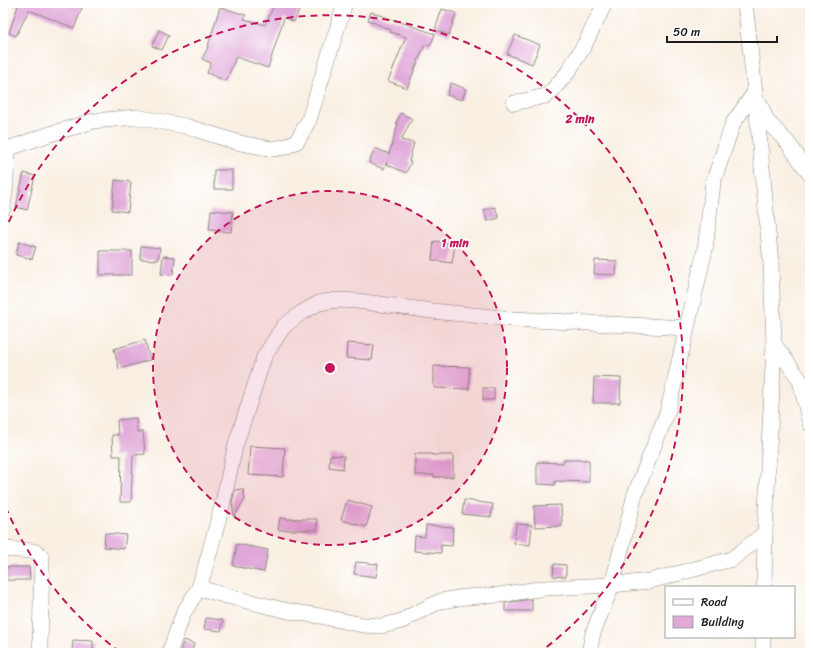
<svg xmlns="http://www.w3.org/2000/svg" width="813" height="656" font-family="Sriracha,sans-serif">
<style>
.building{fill:#e0a7d9}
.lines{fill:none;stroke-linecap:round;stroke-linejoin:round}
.street-casing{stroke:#8a8680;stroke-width:16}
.street{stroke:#fff;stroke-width:15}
.ring{fill:none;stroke:#c2185b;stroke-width:2;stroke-dasharray:7 5}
.centre{fill:#c2185b;stroke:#fff;stroke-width:2}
.ring-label{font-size:12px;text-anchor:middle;font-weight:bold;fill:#c2185b;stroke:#fff;stroke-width:3;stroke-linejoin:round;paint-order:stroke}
</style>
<rect width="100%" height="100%" fill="#fff"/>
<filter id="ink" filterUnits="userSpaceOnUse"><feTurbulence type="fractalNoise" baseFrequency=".025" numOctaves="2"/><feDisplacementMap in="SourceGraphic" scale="8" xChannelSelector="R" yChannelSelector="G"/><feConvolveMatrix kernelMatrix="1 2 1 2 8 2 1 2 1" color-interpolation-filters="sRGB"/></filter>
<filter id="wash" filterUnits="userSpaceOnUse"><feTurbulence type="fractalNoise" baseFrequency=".012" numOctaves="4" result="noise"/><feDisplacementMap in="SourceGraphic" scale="16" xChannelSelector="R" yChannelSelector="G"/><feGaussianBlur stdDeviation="0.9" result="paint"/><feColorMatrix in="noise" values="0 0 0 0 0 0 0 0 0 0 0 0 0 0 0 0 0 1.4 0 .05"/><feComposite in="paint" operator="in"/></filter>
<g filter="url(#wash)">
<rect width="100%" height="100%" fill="#f9f0e3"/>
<g id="blocks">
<g class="building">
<polygon points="12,3 84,3 74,28 29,10 16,36 9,33 18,6 12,4"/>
<polygon points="275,3 288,3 300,8 294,22 284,18 268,68 236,57 226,81 207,73 211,63 202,59 207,49 220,7 246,15 244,19 265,25"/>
<polygon points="442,9 456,13 449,35 435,30"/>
<polygon points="371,12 435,34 430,46 425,44 407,88 388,81 406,37 390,32 391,30 368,20"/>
<polygon points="159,30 169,35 162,50 152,46"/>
<polygon points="515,35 540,45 532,64 507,54"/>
<polygon points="451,83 466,89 462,100 447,95"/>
<polygon points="401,113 412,119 401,140 414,143 409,161 411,162 406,173 386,164 387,162 384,169 369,163 375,148 389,154 398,124 396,123"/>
<rect x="214" y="170" width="18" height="19"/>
<polygon points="24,173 35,176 27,210 16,207"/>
<polygon points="115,180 131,182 128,212 112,210"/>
<polygon points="495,207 499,218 487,221 484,210"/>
<polygon points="211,210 233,212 231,232 209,230"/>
<polygon points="434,241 455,244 452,263 432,260"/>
<polygon points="19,242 36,247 32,259 16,255"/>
<polygon points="141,246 160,248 158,260 140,259"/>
<rect x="100" y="251" width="32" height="24"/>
<polygon points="163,256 175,257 173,275 161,274"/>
<polygon points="595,260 617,261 616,275 594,274"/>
<polygon points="145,340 150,360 119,369 114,349"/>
<polygon points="347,343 374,345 372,360 346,358"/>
<polygon points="434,366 469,367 469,389 434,388"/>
<polygon points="594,377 621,378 620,403 593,403"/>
<rect x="483" y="388" width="11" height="12"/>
<polygon points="136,418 137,432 143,432 145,454 133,455 131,502 120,502 121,456 113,456 112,435 118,435 117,420"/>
<polygon points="250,446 285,448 283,477 248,475"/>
<polygon points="415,454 432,454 432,455 453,455 453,477 434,477 434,475 415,475"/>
<polygon points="330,455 344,456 343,469 329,467"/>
<polygon points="563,460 589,460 589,482 555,481 555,485 537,484 537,462 563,463"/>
<polygon points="243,489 245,499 234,517 232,502 235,490"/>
<polygon points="347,500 372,507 366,527 341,520"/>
<polygon points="464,500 493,504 491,517 462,514"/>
<polygon points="561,505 562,526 535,527 534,506"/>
<polygon points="280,518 288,519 317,519 317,530 278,530"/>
<polygon points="516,524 532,525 530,545 514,543"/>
<polygon points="426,525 453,527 452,546 441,545 441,553 414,551 415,536 425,537"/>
<polygon points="105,533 126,535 124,549 104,547"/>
<polygon points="237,544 268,550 264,572 233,566"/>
<polygon points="356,562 378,564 376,577 354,574"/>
<polygon points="554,564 566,565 566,577 553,576"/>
<polygon points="6,567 29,567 30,580 6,580"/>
<polygon points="532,599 532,611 505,611 505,603"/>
<polygon points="206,618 223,620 221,631 204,629"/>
<polygon points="73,640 93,641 93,653 72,652"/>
<polygon points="184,640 194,644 191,653 179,653"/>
</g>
</g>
</g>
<g filter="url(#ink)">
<use href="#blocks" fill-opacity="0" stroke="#8a8680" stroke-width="1"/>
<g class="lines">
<g class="street-casing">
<g id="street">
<polyline points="745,3 755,92 771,264 774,344 765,533 764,587"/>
<polyline points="755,92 733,123 713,183 705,250 668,410 635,494 612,585 650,581 732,559 765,533"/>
<polyline points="514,103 546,96 551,92 568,72 585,44 605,3"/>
<polyline points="760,104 767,121 787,142 810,174"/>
<polyline points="3,149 7,149 50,134 94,121 136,117 185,126 240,143 272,149 285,147 297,141 309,120 345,3"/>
<polyline points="3,208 6,183 7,149"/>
<polyline points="774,344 800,380 810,424"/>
<path d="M 3,549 L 33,551 C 38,552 41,554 42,559 L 40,645 L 41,653"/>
<polyline points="199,588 208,558 223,502 235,447 264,357 283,327 301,313 319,303 337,300 357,301 432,311 513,319 687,328"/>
<polyline points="169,653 184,612 199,588 231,597 288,611 320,616 363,625 382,626 402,621 416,613 441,601 465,597 499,595 545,588 612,585 593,633 589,653"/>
<polyline points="763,653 763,637"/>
</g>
</g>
<use href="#street" class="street"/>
</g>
</g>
<circle cx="330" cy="368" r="177" fill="#c2185b" fill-opacity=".12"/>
<g class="ring">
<circle cx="330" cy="368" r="177"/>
<path d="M120 652A353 353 0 0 1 4 503M4 233A353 353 0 1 1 540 652"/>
</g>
<circle cx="330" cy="368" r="6" class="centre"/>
<g class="ring-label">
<text x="580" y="123">2 min</text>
<text x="455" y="247">1 min</text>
</g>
<rect width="813" height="656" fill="none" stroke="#fff" stroke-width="16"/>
<rect x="665" y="586" width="130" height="52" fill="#ffffff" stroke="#a4a4a4"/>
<rect x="673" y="599" width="20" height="6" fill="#ffffff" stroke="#a4a4a4"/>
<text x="701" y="606" font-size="12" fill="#1c1c1c">Road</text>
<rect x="673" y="616" width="20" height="12" fill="#e0a7d9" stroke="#a4a4a4"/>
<text x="701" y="626" font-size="12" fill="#1c1c1c">Building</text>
<path d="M667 36v6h110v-6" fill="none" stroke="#1c1c1c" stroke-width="2"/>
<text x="673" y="36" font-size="12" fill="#1c1c1c" stroke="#ffffff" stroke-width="3" paint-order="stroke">50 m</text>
</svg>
